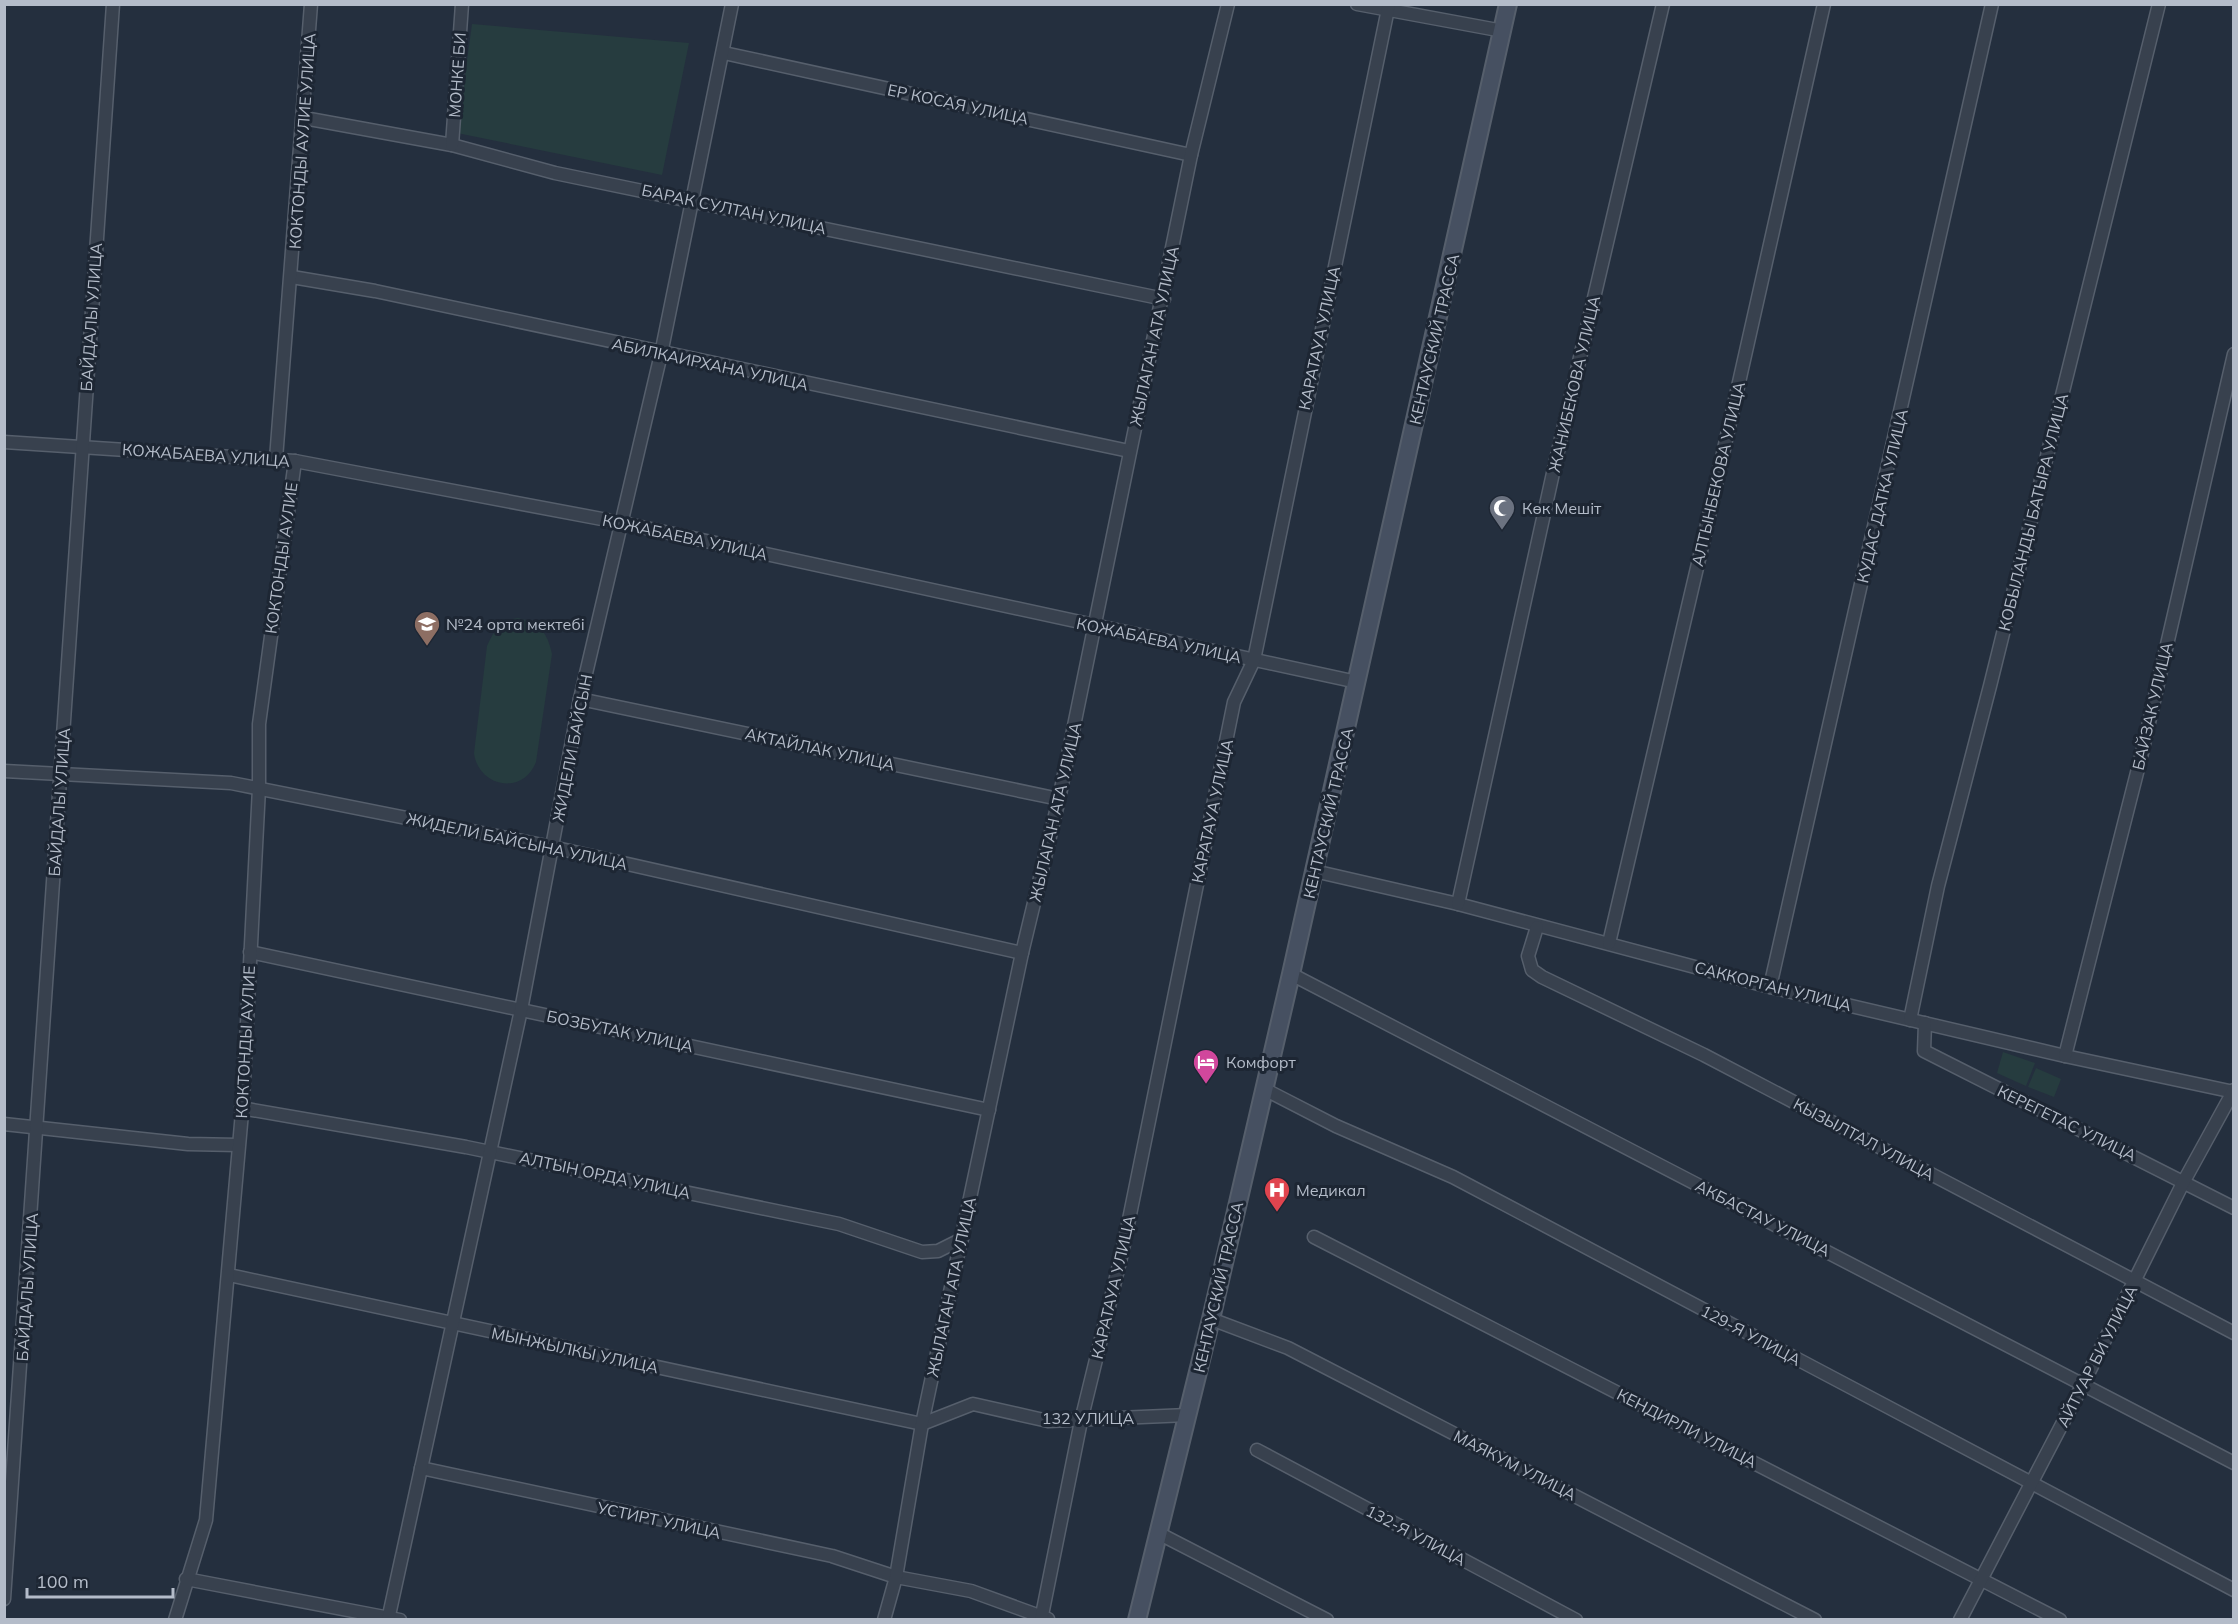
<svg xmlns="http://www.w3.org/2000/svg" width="2238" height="1624" font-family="Mulish,sans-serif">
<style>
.green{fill:#263c3f}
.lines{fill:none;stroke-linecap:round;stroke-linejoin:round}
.street-casing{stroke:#565f6c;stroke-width:15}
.secondary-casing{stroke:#565f6c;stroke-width:20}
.street{stroke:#38414e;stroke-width:12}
.secondary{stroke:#465061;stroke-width:16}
.labels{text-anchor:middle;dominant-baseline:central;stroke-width:6;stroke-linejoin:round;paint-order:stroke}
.street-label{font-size:16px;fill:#b4bcc9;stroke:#1d2633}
.poi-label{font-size:16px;fill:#b4bcc9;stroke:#1d2633;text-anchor:start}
</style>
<rect width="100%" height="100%" fill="#242f3e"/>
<g class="green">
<polygon points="472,24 689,43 662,175 457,133"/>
<path d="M 518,618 C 540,623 547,632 552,654 L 536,762 C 523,796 478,787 474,753 L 487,646 C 494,630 500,620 518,618 Z"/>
<polygon points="2003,1052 2035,1063 2026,1086 1997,1073"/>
<polygon points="2036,1068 2061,1079 2054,1097 2028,1087"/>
</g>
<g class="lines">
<g class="street-casing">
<g id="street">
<polyline points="1357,4 1503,31"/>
<polyline points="724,53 1191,155"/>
<polyline points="304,118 452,145 555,173 1164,299"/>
<polyline points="452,145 462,4"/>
<polyline points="292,277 375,291 1129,451"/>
<polyline points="4,442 295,461 623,523 1357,682"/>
<polyline points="276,459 311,4"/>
<polyline points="580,699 1059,799"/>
<polyline points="4,771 231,783 552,847 1022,953"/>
<polyline points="1314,871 1458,904 1770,987 2065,1056 2234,1092"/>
<polyline points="1458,904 1555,464 1663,4"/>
<polyline points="1537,927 1528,956 1532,970 1542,977 1704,1055 2234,1333"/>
<polyline points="1609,943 1704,538 1824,4"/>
<polyline points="250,952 989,1110"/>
<polyline points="1291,974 2234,1463"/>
<polyline points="1770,987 1992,4"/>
<polyline points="1910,1020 1938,886 1990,686 2159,4"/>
<polyline points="1925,1023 1924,1051 2234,1208"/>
<polyline points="2065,1056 2142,753 2234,354"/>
<polyline points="1264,1089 1336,1126 1453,1177 2234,1590"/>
<polyline points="241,1108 466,1147 839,1224 922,1252 938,1251 962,1239"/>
<polyline points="4,1124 188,1144 238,1145"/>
<polyline points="1314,1237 2060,1620"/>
<polyline points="229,1275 922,1424 973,1404 1048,1421 1188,1415"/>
<polyline points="1211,1319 1288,1348 1815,1620"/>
<polyline points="1257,1450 1576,1620"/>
<polyline points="421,1468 832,1556 896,1577 971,1591 1048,1619"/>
<polyline points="1158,1533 1327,1620"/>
<polyline points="186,1579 400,1620"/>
<polyline points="4,1599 113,4"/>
<polyline points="175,1620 206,1520 243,1101 259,788 259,724 295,461"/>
<polyline points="388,1620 521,1010 580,699 661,354 732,4"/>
<polyline points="884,1620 896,1577 922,1424 1022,953 1059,799 1191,155 1228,4"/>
<polyline points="1041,1620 1081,1421 1123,1249 1234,702 1254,660 1389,4"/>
<polyline points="1960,1620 2083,1384 2184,1181 2234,1090"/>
</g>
</g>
<g class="secondary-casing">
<polyline id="secondary" points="1137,1620 1211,1319 1291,974 1508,4"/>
</g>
<use href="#street" class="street"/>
<use href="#secondary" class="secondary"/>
</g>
<defs>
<g id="mosque-pin" transform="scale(1.35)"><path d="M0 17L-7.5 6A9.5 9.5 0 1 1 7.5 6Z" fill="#6b7280" stroke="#1d2633"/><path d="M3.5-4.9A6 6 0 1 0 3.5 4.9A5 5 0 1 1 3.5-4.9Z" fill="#fff"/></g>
<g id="school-pin" transform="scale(1.35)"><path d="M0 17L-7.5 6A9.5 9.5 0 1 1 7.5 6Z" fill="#8d6e63" stroke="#1d2633"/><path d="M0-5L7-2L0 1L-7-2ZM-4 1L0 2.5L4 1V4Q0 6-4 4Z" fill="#fff"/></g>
<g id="hotel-pin" transform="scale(1.35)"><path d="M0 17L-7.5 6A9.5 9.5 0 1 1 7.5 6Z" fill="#d1479c" stroke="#1d2633"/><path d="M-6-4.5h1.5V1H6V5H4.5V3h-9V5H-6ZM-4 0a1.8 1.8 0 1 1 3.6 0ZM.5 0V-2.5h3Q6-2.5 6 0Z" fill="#fff"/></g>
<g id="hospital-pin" transform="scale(1.35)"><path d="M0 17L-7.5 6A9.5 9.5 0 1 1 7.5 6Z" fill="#e0444e" stroke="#1d2633"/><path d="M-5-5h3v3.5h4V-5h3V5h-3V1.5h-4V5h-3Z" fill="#fff"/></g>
</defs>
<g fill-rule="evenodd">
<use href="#mosque-pin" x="1502" y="508"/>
<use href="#school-pin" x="427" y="624"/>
<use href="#hotel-pin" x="1206" y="1062"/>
<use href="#hospital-pin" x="1277" y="1190"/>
</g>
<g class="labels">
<g class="street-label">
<text transform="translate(457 75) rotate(-86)">МОНКЕ БИ</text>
<text transform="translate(958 104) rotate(12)">ЕР КОСАЯ УЛИЦА</text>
<text transform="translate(302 141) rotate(-86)">КОКТОНДЫ АУЛИЕ УЛИЦА</text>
<text transform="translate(734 209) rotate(12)">БАРАК СУЛТАН УЛИЦА</text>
<text transform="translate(91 317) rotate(-86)">БАЙДАЛЫ УЛИЦА</text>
<text transform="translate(1154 336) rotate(-78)">ЖЫЛАГАН АТА УЛИЦА</text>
<text transform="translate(1319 338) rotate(-78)">КАРАТАУА УЛИЦА</text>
<text transform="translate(1434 339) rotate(-77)">КЕНТАУСКИЙ ТРАССА</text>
<text transform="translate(710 364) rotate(12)">АБИЛКАИРХАНА УЛИЦА</text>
<text transform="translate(1574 384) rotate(-77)">ЖАНИБЕКОВА УЛИЦА</text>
<text transform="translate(206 455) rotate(4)">КОЖАБАЕВА УЛИЦА</text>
<text transform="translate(1718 474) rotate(-77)">АЛТЫНБЕКОВА УЛИЦА</text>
<text transform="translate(1882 496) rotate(-77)">КУДАС ДАТКА УЛИЦА</text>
<text transform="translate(2033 512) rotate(-76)">КОБЫЛАНДЫ БАТЫРА УЛИЦА</text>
<text transform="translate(685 537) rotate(12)">КОЖАБАЕВА УЛИЦА</text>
<text transform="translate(281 558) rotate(-82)">КОКТОНДЫ АУЛИЕ</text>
<text transform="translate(1159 640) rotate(12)">КОЖАБАЕВА УЛИЦА</text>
<text transform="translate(2152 706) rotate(-77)">БАЙЗАК УЛИЦА</text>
<text transform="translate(572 748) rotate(-79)">ЖИДЕЛИ БАЙСЫН</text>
<text transform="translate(820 749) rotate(12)">АКТАЙЛАК УЛИЦА</text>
<text transform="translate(59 802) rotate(-86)">БАЙДАЛЫ УЛИЦА</text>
<text transform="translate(1212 811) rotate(-78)">КАРАТАУА УЛИЦА</text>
<text transform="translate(1055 812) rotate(-77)">ЖЫЛАГАН АТА УЛИЦА</text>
<text transform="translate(1328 813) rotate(-77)">КЕНТАУСКИЙ ТРАССА</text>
<text transform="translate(517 841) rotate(12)">ЖИДЕЛИ БАЙСЫНА УЛИЦА</text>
<text transform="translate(1773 986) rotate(14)">САККОРГАН УЛИЦА</text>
<text transform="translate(620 1031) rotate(12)">БОЗБУТАК УЛИЦА</text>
<text transform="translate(245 1042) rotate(-87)">КОКТОНДЫ АУЛИЕ</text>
<text transform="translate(2067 1123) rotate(26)">КЕРЕГЕТАС УЛИЦА</text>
<text transform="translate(1864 1139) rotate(28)">КЫЗЫЛТАЛ УЛИЦА</text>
<text transform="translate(605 1175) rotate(12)">АЛТЫН ОРДА УЛИЦА</text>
<text transform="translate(1763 1218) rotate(27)">АКБАСТАУ УЛИЦА</text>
<text transform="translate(27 1287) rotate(-86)">БАЙДАЛЫ УЛИЦА</text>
<text transform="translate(951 1287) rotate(-78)">ЖЫЛАГАН АТА УЛИЦА</text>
<text transform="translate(1113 1287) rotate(-77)">КАРАТАУА УЛИЦА</text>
<text transform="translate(1218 1287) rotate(-77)">КЕНТАУСКИЙ ТРАССА</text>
<text transform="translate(1751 1335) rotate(28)">129-Я УЛИЦА</text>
<text transform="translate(575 1350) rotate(12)">МЫНЖЫЛКЫ УЛИЦА</text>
<text transform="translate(2097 1356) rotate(-63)">АЙТУАР БИ УЛИЦА</text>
<text x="1088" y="1418">132 УЛИЦА</text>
<text transform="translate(1687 1428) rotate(27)">КЕНДИРЛИ УЛИЦА</text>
<text transform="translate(1515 1465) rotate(27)">МАЯКУМ УЛИЦА</text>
<text transform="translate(659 1520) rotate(12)">УСТИРТ УЛИЦА</text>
<text transform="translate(1416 1535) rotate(28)">132-Я УЛИЦА</text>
</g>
<g class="poi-label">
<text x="1522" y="508">Көк Мешіт</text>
<text x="446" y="624">№24 орта мектебі</text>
<text x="1226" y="1062">Комфорт</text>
<text x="1296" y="1190">Медикал</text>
</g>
</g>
<rect width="2238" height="1624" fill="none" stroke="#b4bcc9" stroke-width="12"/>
<path d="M27 1588v9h146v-9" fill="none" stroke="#b4bcc9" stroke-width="3"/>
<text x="36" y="1588" font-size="18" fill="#b4bcc9" stroke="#1d2633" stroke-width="4.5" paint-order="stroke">100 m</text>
</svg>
